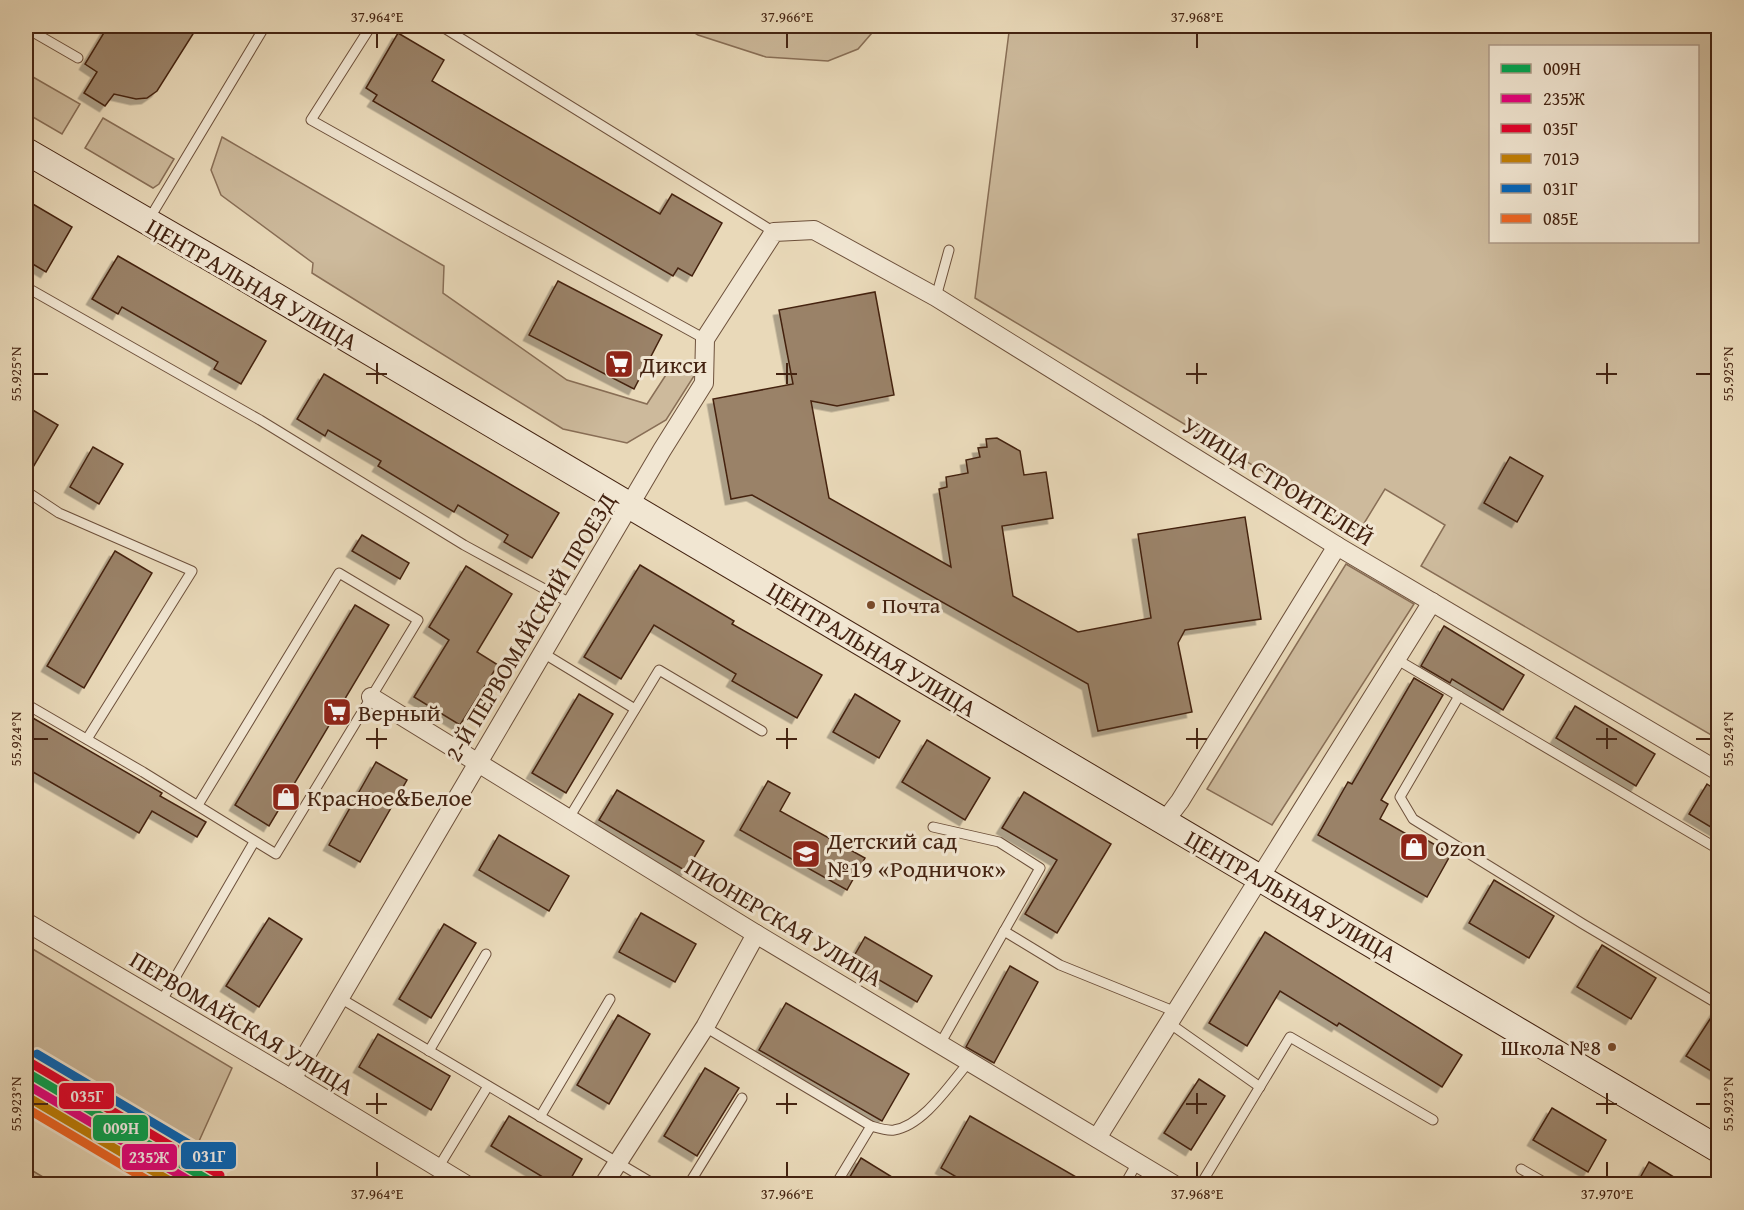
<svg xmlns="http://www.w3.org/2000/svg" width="1744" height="1210" font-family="'Gentium Book Plus',serif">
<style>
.green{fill:#cdba9c;stroke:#886e56;stroke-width:1.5;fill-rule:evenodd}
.building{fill:#9a8268;stroke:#442311;stroke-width:1.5;filter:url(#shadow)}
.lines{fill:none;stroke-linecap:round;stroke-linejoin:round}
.service-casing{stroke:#6d503b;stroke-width:11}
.minor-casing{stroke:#6d503b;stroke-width:20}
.secondary-casing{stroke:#442311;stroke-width:28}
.service{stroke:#f1e6d2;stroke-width:9}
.minor{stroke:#f1e6d2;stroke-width:18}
.secondary{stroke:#f1e6d2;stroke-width:26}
.rail-1-casing{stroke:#f1e6d2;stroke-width:14}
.rail-2-casing{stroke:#f1e6d2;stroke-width:14}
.rail-3-casing{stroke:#f1e6d2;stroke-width:14}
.rail-4-casing{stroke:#f1e6d2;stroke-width:14}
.rail-5-casing{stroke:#f1e6d2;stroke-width:14}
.rail-6-casing{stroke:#f1e6d2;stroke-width:14}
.rail-1{stroke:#00a651;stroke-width:9}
.rail-2{stroke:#e5007d;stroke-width:9}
.rail-3{stroke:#e4002b;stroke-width:9}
.rail-4{stroke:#c17f05;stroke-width:9}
.rail-5{stroke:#0065bd;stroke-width:9}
.rail-6{stroke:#f26522;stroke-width:9}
.ticks{fill:none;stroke:#442311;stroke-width:2}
.bus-dot{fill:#7a4b2a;stroke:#f1e6d2;stroke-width:2}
.labels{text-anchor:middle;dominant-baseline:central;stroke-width:6;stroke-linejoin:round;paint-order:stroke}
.bus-label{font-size:22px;fill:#442311;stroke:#f1e6d2;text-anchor:start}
.street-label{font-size:24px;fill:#442311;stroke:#f1e6d2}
.poi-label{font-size:24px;fill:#442311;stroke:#f1e6d2;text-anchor:start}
.line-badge{stroke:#f1e6d2;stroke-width:2}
.badge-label{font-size:16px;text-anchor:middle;font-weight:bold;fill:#fff}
.neatline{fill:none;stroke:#442311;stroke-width:2}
.ticks-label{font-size:15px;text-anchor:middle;fill:#442311}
</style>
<defs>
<filter id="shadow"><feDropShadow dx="-5.5" dy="5.5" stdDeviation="0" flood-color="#0004"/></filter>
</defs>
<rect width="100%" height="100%" fill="#e9d9b9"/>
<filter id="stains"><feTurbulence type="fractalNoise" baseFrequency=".00333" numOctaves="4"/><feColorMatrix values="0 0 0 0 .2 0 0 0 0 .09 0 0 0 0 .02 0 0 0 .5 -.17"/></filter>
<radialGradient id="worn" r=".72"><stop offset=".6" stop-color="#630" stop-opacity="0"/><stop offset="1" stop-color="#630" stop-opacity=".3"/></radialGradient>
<g class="green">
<polygon points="684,26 878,26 858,49 828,61 766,57 698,35"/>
<path d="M 954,26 L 1718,26 L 1718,739 L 1421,566 L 1445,525 L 1385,489 L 1360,530 L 975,298 L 1009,32 ZM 1490,46 L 1698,46 L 1698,242 L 1490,242 Z"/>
<polygon points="26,73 80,104 62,134 26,113"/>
<polygon points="103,118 174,159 159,184 153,188 85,148"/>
<polygon points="222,137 444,266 443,293 567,380 647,404 673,364 694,376 666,420 627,443 563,429 312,273 313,263 221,195 211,170"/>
<polygon points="1346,564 1414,604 1272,825 1207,789"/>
<polygon points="26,945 232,1068 195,1150 26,1051"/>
<polygon points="26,1167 55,1184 26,1184"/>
</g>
<g class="building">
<polygon points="108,26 198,26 157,91 147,98 136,99 114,94 105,106 84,93 97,72 85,64"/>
<polygon points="398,33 444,60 432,81 660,214 672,194 722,223 692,276 678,268 673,276 373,101 377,95 366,88"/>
<polygon points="26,200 72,227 46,272 26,260"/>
<polygon points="118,256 266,341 241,384 214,369 218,362 122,307 118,314 92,299"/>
<polygon points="558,281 662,335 634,389 529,335"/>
<polygon points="875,292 894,395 837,406 811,401 829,498 951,567 939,489 947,487 946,477 968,473 966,460 980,457 978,448 987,447 986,439 997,438 1020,451 1024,475 1046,472 1053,518 1002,526 1013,596 1078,632 1151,618 1138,534 1245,517 1261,619 1185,630 1178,643 1192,712 1098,731 1088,684 752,495 731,499 713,399 793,384 779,310"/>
<polygon points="324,374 559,513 532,558 504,542 508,535 458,505 454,512 378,466 381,461 328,430 325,436 297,419"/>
<polygon points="26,406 58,425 26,479"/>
<polygon points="93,447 123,464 99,504 70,487"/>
<polygon points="1510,457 1543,476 1517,522 1484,503"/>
<polygon points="362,535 409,563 400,579 352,551"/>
<polygon points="115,551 152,573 84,688 47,666"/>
<polygon points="640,565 734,621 732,624 822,675 797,718 732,681 736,674 654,625 621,679 584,657"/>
<polygon points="466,566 512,594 477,652 498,665 460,725 414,697 449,640 429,627"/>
<polygon points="355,605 389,625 269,826 235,805"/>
<polygon points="1444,626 1524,675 1503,710 1452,679 1450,683 1421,666"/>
<polygon points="1414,678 1443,695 1381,800 1388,804 1380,819 1422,843 1425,839 1451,854 1427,897 1318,835 1348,782 1352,784"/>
<polygon points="579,694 613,714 566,793 532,773"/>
<polygon points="855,694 900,721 879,758 833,732"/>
<polygon points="1575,706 1655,754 1636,786 1556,738"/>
<polygon points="26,714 162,793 160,796 206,822 197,837 152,811 139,833 26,768"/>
<polygon points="927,740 990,778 965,820 902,782"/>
<polygon points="376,762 407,780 360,862 329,845"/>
<polygon points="768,781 790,793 780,811 865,858 847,890 740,830"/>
<polygon points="1707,784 1719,792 1719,832 1689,814"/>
<polygon points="617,790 704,841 686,871 599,820"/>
<polygon points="1024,792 1111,844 1057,933 1025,914 1057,860 1002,828"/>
<polygon points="499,835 569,876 549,911 479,870"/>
<polygon points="1494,880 1554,916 1529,958 1469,923"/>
<polygon points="641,913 696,944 675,982 619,952"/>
<polygon points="269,918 302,939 259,1007 226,986"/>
<polygon points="444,924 476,943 431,1018 399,999"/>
<polygon points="1265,932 1462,1055 1442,1087 1339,1023 1337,1026 1280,991 1247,1046 1209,1023"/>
<polygon points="865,937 932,976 917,1002 850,963"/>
<polygon points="1602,945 1656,978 1631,1019 1577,987"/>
<polygon points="1010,966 1038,982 994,1063 966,1047"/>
<polygon points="786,1003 909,1074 882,1121 759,1050"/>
<polygon points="1716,1010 1719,1011 1719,1076 1686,1056"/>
<polygon points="618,1015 650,1034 609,1104 577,1085"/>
<polygon points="378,1034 450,1076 431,1110 359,1067"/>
<polygon points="705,1068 739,1088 697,1156 664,1136"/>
<polygon points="1199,1079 1225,1096 1191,1150 1164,1133"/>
<polygon points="1552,1108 1606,1140 1588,1172 1533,1140"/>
<polygon points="509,1116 582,1159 567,1185 556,1185 491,1146"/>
<polygon points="970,1116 1090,1185 970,1185 941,1168"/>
<polygon points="861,1158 905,1185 845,1185"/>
<polygon points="1649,1162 1687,1185 1636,1185"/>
</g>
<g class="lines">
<g class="service-casing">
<g id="service">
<polyline points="371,26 311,120 509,231 705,339"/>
<polyline points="441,26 774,232"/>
<polyline points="26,28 78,58"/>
<polyline points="148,221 265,26"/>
<polyline points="26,287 260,420 464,545 572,604"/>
<polyline points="936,297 949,250"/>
<polyline points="26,491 59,513 192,571 87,739"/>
<polyline points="543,653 635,709"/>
<polyline points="1396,659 1718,849"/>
<polyline points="1459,696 1400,797 1413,819 1583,924 1718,1004"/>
<polyline points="26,704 143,772 276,854 418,620 339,573 198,805"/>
<polyline points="569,818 659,670 762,731"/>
<polyline points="933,827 999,842 1040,868 940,1044"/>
<polyline points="1004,931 1060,965 1176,1012"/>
<polyline points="340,998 654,1184"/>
<polyline points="161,1002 254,842"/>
<polyline points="1169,1023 1260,1087"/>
<path d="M 705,1027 L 871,1126 C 878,1128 887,1131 894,1130 C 924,1125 950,1084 969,1062"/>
<polyline points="429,1051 486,954"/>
<polyline points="540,1117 610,999"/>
<polyline points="438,1168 488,1086"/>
<polyline points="1521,1169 1547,1184"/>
<polyline points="689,1184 742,1098"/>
<polyline points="836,1184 871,1126"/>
<polyline points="1125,1184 1137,1163"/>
<polyline points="1201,1184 1290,1037 1433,1120"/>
</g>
</g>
<g class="minor-casing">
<g id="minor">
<polyline points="371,697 756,934 1173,1184"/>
<polyline points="1164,822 1180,801 1337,546"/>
<polyline points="26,922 292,1079 465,1184"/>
<polyline points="292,1079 662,450 704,383 705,339 774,232 814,230 936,297 1337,546 1718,771"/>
<polyline points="1097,1138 1432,602"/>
<polyline points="604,1184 705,1027 756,934"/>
</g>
</g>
<g class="secondary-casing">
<polyline id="secondary" points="26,151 233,271 1718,1149"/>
</g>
<use href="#service" class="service"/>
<use href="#minor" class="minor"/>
<use href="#secondary" class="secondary"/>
<g class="rail-1-casing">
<polyline id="rail-1" points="26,1072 215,1184"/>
</g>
<g class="rail-2-casing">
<polyline id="rail-2" points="26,1084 195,1184"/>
</g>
<g class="rail-3-casing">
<polyline id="rail-3" points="31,1063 220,1175"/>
</g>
<g class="rail-4-casing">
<polyline id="rail-4" points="26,1096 175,1184"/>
</g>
<g class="rail-5-casing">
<polyline id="rail-5" points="37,1054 226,1166"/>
</g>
<g class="rail-6-casing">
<polyline id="rail-6" points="26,1108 154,1184"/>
</g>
<use href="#rail-1" class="rail-1"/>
<use href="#rail-2" class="rail-2"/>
<use href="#rail-3" class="rail-3"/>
<use href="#rail-4" class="rail-4"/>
<use href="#rail-5" class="rail-5"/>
<use href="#rail-6" class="rail-6"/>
</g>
<path class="ticks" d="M 377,33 L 377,48M 787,33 L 787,48M 1197,33 L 1197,48M 377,363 L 377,384M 787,363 L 787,384M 1197,363 L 1197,384M 1607,363 L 1607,384M 33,374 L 48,374M 366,374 L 387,374M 776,374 L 797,374M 1186,374 L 1207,374M 1596,374 L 1617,374M 1696,374 L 1711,374M 377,728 L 377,749M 787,728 L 787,749M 1197,728 L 1197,749M 1607,728 L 1607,749M 33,739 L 48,739M 366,739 L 387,739M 776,739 L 797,739M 1186,739 L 1207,739M 1596,739 L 1617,739M 1696,739 L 1711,739M 377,1093 L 377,1114M 787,1093 L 787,1114M 1197,1093 L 1197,1114M 1607,1093 L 1607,1114M 33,1104 L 48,1104M 366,1104 L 387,1104M 776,1104 L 797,1104M 1186,1104 L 1207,1104M 1596,1104 L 1617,1104M 1696,1104 L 1711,1104M 377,1162 L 377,1177M 787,1162 L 787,1177M 1197,1162 L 1197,1177M 1607,1162 L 1607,1177"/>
<defs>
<g id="supermarket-square" transform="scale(1.5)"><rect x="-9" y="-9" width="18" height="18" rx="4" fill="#8f2418" stroke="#f1e6d2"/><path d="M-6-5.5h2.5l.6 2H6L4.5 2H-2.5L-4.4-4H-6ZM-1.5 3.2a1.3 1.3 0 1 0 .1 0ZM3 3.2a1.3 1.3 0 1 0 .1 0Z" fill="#fff"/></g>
<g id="shop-square" transform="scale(1.5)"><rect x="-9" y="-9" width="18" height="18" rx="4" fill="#8f2418" stroke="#f1e6d2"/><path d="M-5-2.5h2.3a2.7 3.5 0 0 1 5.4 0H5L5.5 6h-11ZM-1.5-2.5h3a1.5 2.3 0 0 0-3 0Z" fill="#fff"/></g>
<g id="school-square" transform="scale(1.5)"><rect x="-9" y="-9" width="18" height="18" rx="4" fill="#8f2418" stroke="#f1e6d2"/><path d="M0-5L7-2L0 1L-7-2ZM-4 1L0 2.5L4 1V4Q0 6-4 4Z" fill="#fff"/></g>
</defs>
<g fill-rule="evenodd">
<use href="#supermarket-square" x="619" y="364"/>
<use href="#supermarket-square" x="337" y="712"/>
<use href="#shop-square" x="286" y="797"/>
<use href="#shop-square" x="1414" y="847"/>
<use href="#school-square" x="806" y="854"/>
</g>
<g class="bus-dot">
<circle cx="871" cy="605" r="5"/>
<circle cx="1612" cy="1047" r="5"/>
</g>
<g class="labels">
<g class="bus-label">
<text x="882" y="605">Почта</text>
<text x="1601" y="1047" text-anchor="end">Школа №8</text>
</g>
<g class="street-label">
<text transform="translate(252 284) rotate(30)">ЦЕНТРАЛЬНАЯ УЛИЦА</text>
<text transform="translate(1278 481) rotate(32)">УЛИЦА СТРОИТЕЛЕЙ</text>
<text transform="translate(530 627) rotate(-59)">2-Й ПЕРВОМАЙСКИЙ ПРОЕЗД</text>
<text transform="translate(872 649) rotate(31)">ЦЕНТРАЛЬНАЯ УЛИЦА</text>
<text transform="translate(1291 896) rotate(30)">ЦЕНТРАЛЬНАЯ УЛИЦА</text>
<text transform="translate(784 922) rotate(31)">ПИОНЕРСКАЯ УЛИЦА</text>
<text transform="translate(242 1023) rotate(31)">ПЕРВОМАЙСКАЯ УЛИЦА</text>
</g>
<g class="poi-label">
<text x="640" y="364">Дикси</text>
<text x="358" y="712">Верный</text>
<text x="307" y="797">Красное&amp;Белое</text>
<text x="827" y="840">Детский сад<tspan x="827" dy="28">№19 «Родничок»</tspan></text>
<text x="1435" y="847">Ozon</text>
</g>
</g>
<g class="line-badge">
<rect x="58" y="1082" width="57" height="28" rx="6" fill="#e4002b"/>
<rect x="92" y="1114" width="57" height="28" rx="6" fill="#00a651"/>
<rect x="180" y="1141" width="57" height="29" rx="6" fill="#0065bd"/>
<rect x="121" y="1143" width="57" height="28" rx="6" fill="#e5007d"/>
</g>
<g class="badge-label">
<text x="87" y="1102">035Г</text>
<text x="121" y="1134">009Н</text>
<text x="209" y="1162">031Г</text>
<text x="149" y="1163">235Ж</text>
</g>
<rect width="1744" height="1210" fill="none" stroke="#e9d9b9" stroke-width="66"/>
<rect x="1489" y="45" width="210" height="198" fill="#f1e6d2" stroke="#ac9885" stroke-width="1.5"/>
<rect x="1501" y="64" width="30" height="9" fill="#00a651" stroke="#ac9885" stroke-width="1.5"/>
<text x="1543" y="75" font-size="18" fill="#442311">009Н</text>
<rect x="1501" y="94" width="30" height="9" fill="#e5007d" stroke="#ac9885" stroke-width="1.5"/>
<text x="1543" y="105" font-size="18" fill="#442311">235Ж</text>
<rect x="1501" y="124" width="30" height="9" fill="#e4002b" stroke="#ac9885" stroke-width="1.5"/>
<text x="1543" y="135" font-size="18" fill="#442311">035Г</text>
<rect x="1501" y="154" width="30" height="9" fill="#c17f05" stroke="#ac9885" stroke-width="1.5"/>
<text x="1543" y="165" font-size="18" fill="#442311">701Э</text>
<rect x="1501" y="184" width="30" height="9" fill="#0065bd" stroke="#ac9885" stroke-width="1.5"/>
<text x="1543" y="195" font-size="18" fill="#442311">031Г</text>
<rect x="1501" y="214" width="30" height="9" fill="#f26522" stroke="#ac9885" stroke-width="1.5"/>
<text x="1543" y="225" font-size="18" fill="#442311">085Е</text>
<rect x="33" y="33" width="1678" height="1144" class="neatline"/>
<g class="ticks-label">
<text x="377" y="22">37.964°E</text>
<text x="787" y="22">37.966°E</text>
<text x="1197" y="22">37.968°E</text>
<text transform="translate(16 374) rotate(-90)" y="5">55.925°N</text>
<text transform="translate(1728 374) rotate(-90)" y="5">55.925°N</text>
<text transform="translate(16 739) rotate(-90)" y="5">55.924°N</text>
<text transform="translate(1728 739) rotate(-90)" y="5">55.924°N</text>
<text transform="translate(16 1104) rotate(-90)" y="5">55.923°N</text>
<text transform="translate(1728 1104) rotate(-90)" y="5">55.923°N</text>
<text x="377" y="1199">37.964°E</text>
<text x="787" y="1199">37.966°E</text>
<text x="1197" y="1199">37.968°E</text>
<text x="1607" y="1199">37.970°E</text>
</g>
<rect width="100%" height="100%" filter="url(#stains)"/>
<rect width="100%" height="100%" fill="url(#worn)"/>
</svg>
